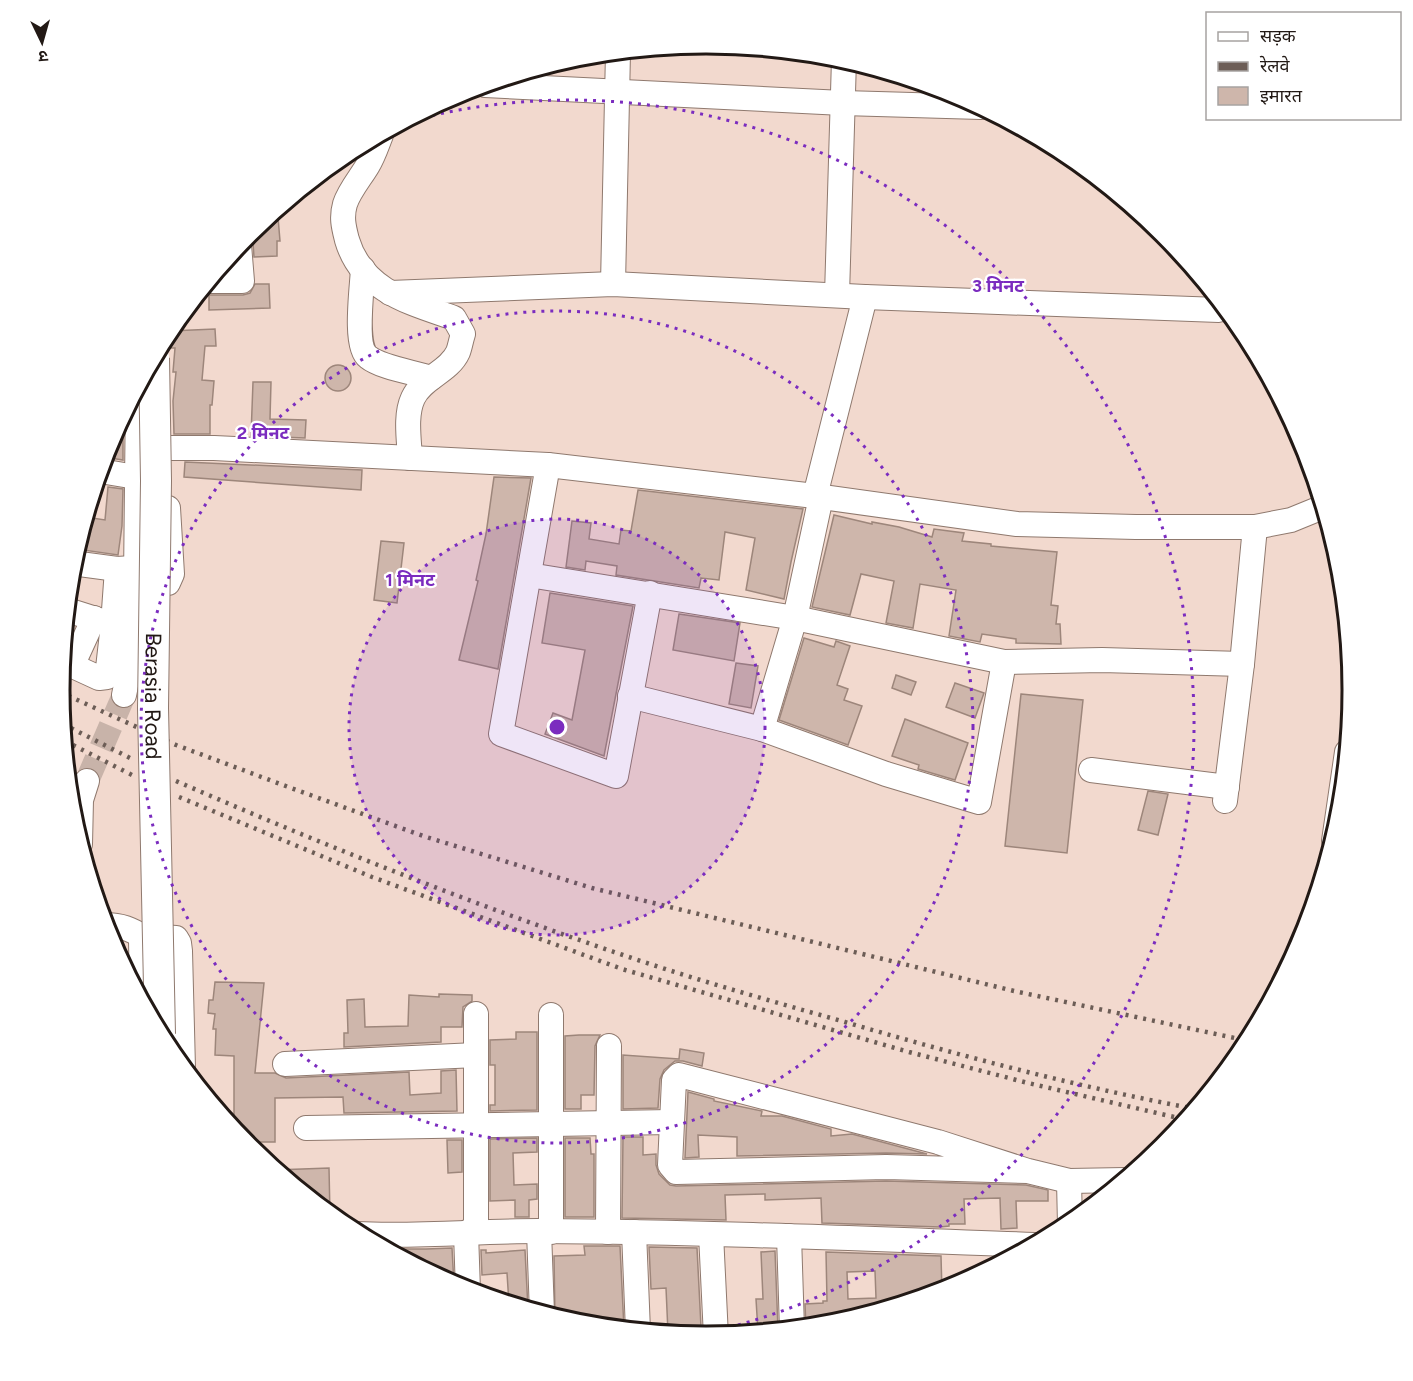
<svg xmlns="http://www.w3.org/2000/svg" width="1413" height="1381" font-family="Figtree,'Noto Sans Devanagari',sans-serif">
<style>
.building{fill:#ceb6ab;stroke:#9d867b;stroke-width:1.5;fill-rule:evenodd}
.lines{fill:none;stroke-linecap:round;stroke-linejoin:round}
.minor-tunnel{stroke:#c8b3a9;stroke-width:24;stroke-dasharray:24 12;stroke-linecap:butt}
.minor-casing{stroke:#8f796e;stroke-width:26}
.minor{stroke:#fff;stroke-width:24}
.rail{stroke:#6c5d56;stroke-width:4.5;stroke-dasharray:3 6;stroke-linecap:butt}
.major-bridge-casing{stroke:#8f796e;stroke-width:32;stroke-linecap:butt}
.major-bridge{stroke:#fff;stroke-width:30}
.ring{fill:none;stroke:#7b2cbf;stroke-width:3;stroke-dasharray:3 6}
.labels{text-anchor:middle;dominant-baseline:central;stroke-width:4.5;stroke-linejoin:round;paint-order:stroke}
.street-label{font-size:22px;fill:#221915;stroke:#fff}
.rim{fill:none;stroke:#221915;stroke-width:3}
.centre{fill:#7b2cbf;stroke:#fff;stroke-width:3}
.ring-label{font-size:18px;text-anchor:middle;font-weight:bold;fill:#7b2cbf;stroke:#fff;stroke-width:4.5;stroke-linejoin:round;paint-order:stroke}
</style>
<rect width="100%" height="100%" fill="#f2d9ce"/>
<g class="building">
<polygon points="268,217 278,217 280,241 277,241 277,256 254,257 253,243 248,234"/>
<polygon points="255,284 269,284 270,308 209,310 209,295 243,295 250,293"/>
<polygon points="215,329 216,346 205,346 202,380 214,381 212,405 210,405 210,434 174,434 173,401 176,372 173,372 175,348 171,348 170,331"/>
<circle cx="338" cy="378" r="13"/>
<polygon points="253,382 271,382 270,419 306,420 305,438 251,436"/>
<polygon points="123,415 123,460 104,457 109,443"/>
<polygon points="185,462 362,470 361,490 184,477"/>
<polygon points="494,477 531,478 498,669 459,660 478,581 476,580 486,534"/>
<polygon points="108,487 123,489 122,526 118,555 76,549 86,517 105,520"/>
<polygon points="638,490 803,509 791,562 784,599 746,590 755,538 725,532 719,580 701,578 699,588 616,575 617,566 586,561 585,570 566,567 572,521 591,523 589,539 619,544 621,530 631,531"/>
<polygon points="834,515 872,524 872,522 899,527 932,537 934,529 964,533 962,541 991,544 991,546 1057,552 1051,605 1058,606 1056,624 1060,624 1061,644 1016,643 1016,639 982,634 980,642 949,636 956,590 920,584 913,628 886,623 894,581 861,574 850,615 812,607"/>
<polygon points="381,541 404,543 397,603 374,600"/>
<polygon points="550,593 633,606 604,756 545,734 553,713 572,720 585,650 542,643"/>
<polygon points="679,614 740,623 734,661 673,650"/>
<polygon points="804,638 834,647 836,641 850,646 837,685 848,689 844,700 862,706 848,745 779,720"/>
<polygon points="736,663 758,666 751,708 729,704"/>
<polygon points="896,675 916,682 911,695 892,688"/>
<polygon points="955,683 984,693 975,718 946,707"/>
<polygon points="1021,694 1083,700 1067,853 1005,846"/>
<polygon points="905,719 968,743 955,780 918,769 919,765 892,756"/>
<polygon points="1148,791 1168,794 1158,835 1138,830"/>
<polygon points="215,982 264,983 255,1073 275,1073 286,1078 409,1072 410,1095 441,1093 441,1071 456,1070 457,1111 344,1113 343,1097 275,1098 275,1142 244,1142 234,1129 234,1056 215,1055 216,1029 213,1029 215,1014 208,1013 209,1000 213,1000"/>
<polygon points="439,994 472,995 472,1001 463,1007 462,1027 441,1027 441,1042 344,1047 344,1033 348,1033 347,1000 364,999 365,1027 408,1026 409,995 439,997"/>
<polygon points="516,1032 537,1032 537,1110 490,1111 490,1105 495,1105 495,1065 490,1065 490,1040 516,1039"/>
<polygon points="579,1035 600,1035 595,1046 594,1095 581,1095 581,1109 565,1109 565,1036"/>
<polygon points="680,1049 704,1053 702,1066 683,1061 675,1061 664,1070 660,1079 658,1108 623,1109 623,1055 679,1059"/>
<polygon points="688,1092 714,1099 714,1101 762,1111 761,1116 782,1116 831,1129 831,1136 852,1134 927,1154 886,1153 737,1156 737,1137 698,1135 699,1157 685,1158"/>
<polygon points="623,1137 643,1137 643,1155 656,1154 656,1165 659,1174 670,1185 676,1186 886,1181 1026,1185 1048,1190 1048,1201 1016,1201 1017,1228 1001,1229 1000,1198 964,1199 965,1224 949,1224 949,1226 940,1227 822,1223 821,1198 765,1200 765,1194 725,1195 726,1220 622,1218"/>
<polygon points="537,1138 537,1152 513,1153 514,1185 537,1184 537,1199 529,1200 529,1217 515,1217 515,1200 490,1201 490,1139"/>
<polygon points="565,1138 590,1138 591,1154 594,1154 594,1217 565,1217"/>
<polygon points="447,1140 462,1140 462,1172 448,1173"/>
<polygon points="329,1168 330,1215 276,1170"/>
<polygon points="584,1246 620,1246 624,1329 580,1325 555,1318 554,1256 585,1255"/>
<polygon points="649,1247 697,1248 701,1327 689,1327 689,1332 668,1333 666,1288 651,1289"/>
<polygon points="452,1248 454,1285 386,1249 426,1249"/>
<polygon points="481,1250 486,1250 486,1253 525,1250 528,1309 509,1304 507,1273 482,1275"/>
<polygon points="775,1251 778,1330 758,1332 756,1299 763,1299 761,1252"/>
<path d="M 826,1252 L 941,1256 L 942,1292 L 832,1325 L 806,1328 L 805,1304 L 823,1303 L 823,1301 L 827,1301 ZM 875,1271 L 876,1298 L 848,1299 L 847,1272 Z"/>
</g>
<g class="lines">
<polyline class="minor-tunnel" points="87,781 124,695"/>
<g class="minor-casing">
<g id="minor">
<polyline points="485,85 843,103 981,107"/>
<path d="M 381,135 C 377,145 374,155 368,165 C 361,177 349,191 345,204 C 341,218 344,228 347,240 C 362,291 411,303 454,318 L 463,334 C 461,340 460,347 458,352 C 449,372 422,378 413,398 C 405,415 409,439 410,458"/>
<path d="M 363,269 C 362,288 354,347 368,357 C 382,368 413,372 431,378"/>
<polyline points="209,281 242,281 239,245"/>
<polyline points="613,284 618,52"/>
<polyline points="390,293 613,284 865,297 1219,310 1220,301"/>
<polyline points="837,295 844,59"/>
<polyline points="165,448 214,448 548,465 815,496 1017,524 1136,527 1255,527 1291,520 1318,509 1323,504"/>
<polyline points="548,465 501,734 616,776 650,593"/>
<polyline points="100,471 136,477"/>
<polyline points="815,496 865,297"/>
<polyline points="72,563 117,569 133,568"/>
<polyline points="529,575 795,618 1004,662 1102,660 1242,664"/>
<polyline points="141,583 145,585 168,583 172,574 168,508"/>
<polyline points="67,610 108,623"/>
<polyline points="62,661 99,678 107,677 113,624 117,569"/>
<polyline points="72,666 94,618"/>
<polyline points="124,695 131,661 136,581 138,389"/>
<polyline points="630,696 762,729 886,774 979,802 1004,662"/>
<polyline points="762,729 795,618 821,497"/>
<polyline points="1091,770 1227,787"/>
<polyline points="1225,801 1242,664 1255,527"/>
<polyline points="1334,841 1347,752"/>
<polyline points="80,844 81,800 87,781"/>
<path d="M 105,925 C 121,925 131,929 145,938"/>
<polyline points="142,999 141,940 147,936 176,938 179,943 180,951 183,1068"/>
<polyline points="285,1064 476,1055"/>
<polyline points="306,1128 671,1122"/>
<polyline points="1028,1171 938,1142 679,1075 674,1080 670,1165 676,1172 886,1167 1028,1171 1069,1181 1125,1180"/>
<polyline points="1069,1181 1070,1225"/>
<polyline points="539,1231 542,1314"/>
<polyline points="551,1232 551,1015"/>
<polyline points="608,1232 609,1046"/>
<polyline points="634,1232 638,1331"/>
<path d="M 357,1234 C 418,1237 478,1231 539,1231 C 704,1232 870,1239 1035,1245"/>
<polyline points="711,1234 716,1337"/>
<polyline points="789,1236 792,1329"/>
<polyline points="468,1291 466,1233 476,1227 476,1014"/>
</g>
</g>
<use href="#minor" class="minor"/>
<g class="rail">
<polyline points="60,692 176,745 291,788 423,836 592,888 1014,991 1249,1041"/>
<polyline points="63,724 134,760"/>
<polyline points="65,741 132,775"/>
<path d="M 176,781 C 323,845 472,904 623,955 C 696,980 771,1001 845,1022 C 961,1056 1078,1087 1196,1109"/>
<polyline points="179,797 372,877 622,969 909,1052 1028,1083 1187,1120"/>
</g>
<g class="major-bridge-casing">
<g id="major-bridge">
<path id="s1" d="M 154,358 L 156,481 L 153,708 L 160,1034"/>
</g>
</g>
<use href="#major-bridge" class="major-bridge"/>
</g>
<circle cx="557" cy="727" r="208" fill="#7b2cbf" fill-opacity=".12"/>
<g class="ring">
<circle cx="557" cy="727" r="208"/>
<circle cx="557" cy="727" r="416"/>
<path d="M406 122A624 624 0 1 1 697 1335"/>
</g>
<g class="labels">
<g class="street-label">
<text stroke="none"><textPath href="#s1" startOffset="338">Berasia Road</textPath></text>
</g>
</g>
<path d="M0 0H1413V1381H0ZM70 690a636 636 0 1 1 1272 0a636 636 0 1 1-1272 0Z" fill="#fff" fill-rule="evenodd"/>
<path class="rim" d="M70 690a636 636 0 1 1 1272 0a636 636 0 1 1-1272 0Z"/>
<circle cx="557" cy="727" r="9" class="centre"/>
<g class="ring-label">
<text x="998" y="292">3 मिनट</text>
<text x="263" y="439">2 मिनट</text>
<text x="410" y="586">1 मिनट</text>
</g>
<rect x="1206" y="12" width="195" height="108" fill="#ffffff" stroke="#a7a3a1" stroke-width="1.5"/>
<rect x="1218" y="32" width="30" height="9" fill="#ffffff" stroke="#a7a3a1" stroke-width="1.5"/>
<text x="1260" y="42" font-size="18" fill="#221915">सड़क</text>
<rect x="1218" y="62" width="30" height="9" fill="#6c5d56" stroke="#a7a3a1" stroke-width="1.5"/>
<text x="1260" y="72" font-size="18" fill="#221915">रेलवे</text>
<rect x="1218" y="87" width="30" height="18" fill="#ceb6ab" stroke="#a7a3a1" stroke-width="1.5"/>
<text x="1260" y="102" font-size="18" fill="#221915">इमारत</text>
<g transform="translate(42 42) rotate(175)" stroke="#ffffff" stroke-width="4.5" paint-order="stroke">
<path d="M0-4.5L10 22L0 15L-10 22Z" fill="#221915"/>
<text y="-9" font-size="16" font-weight="bold" text-anchor="middle" fill="#221915">उ</text>
</g>
</svg>
